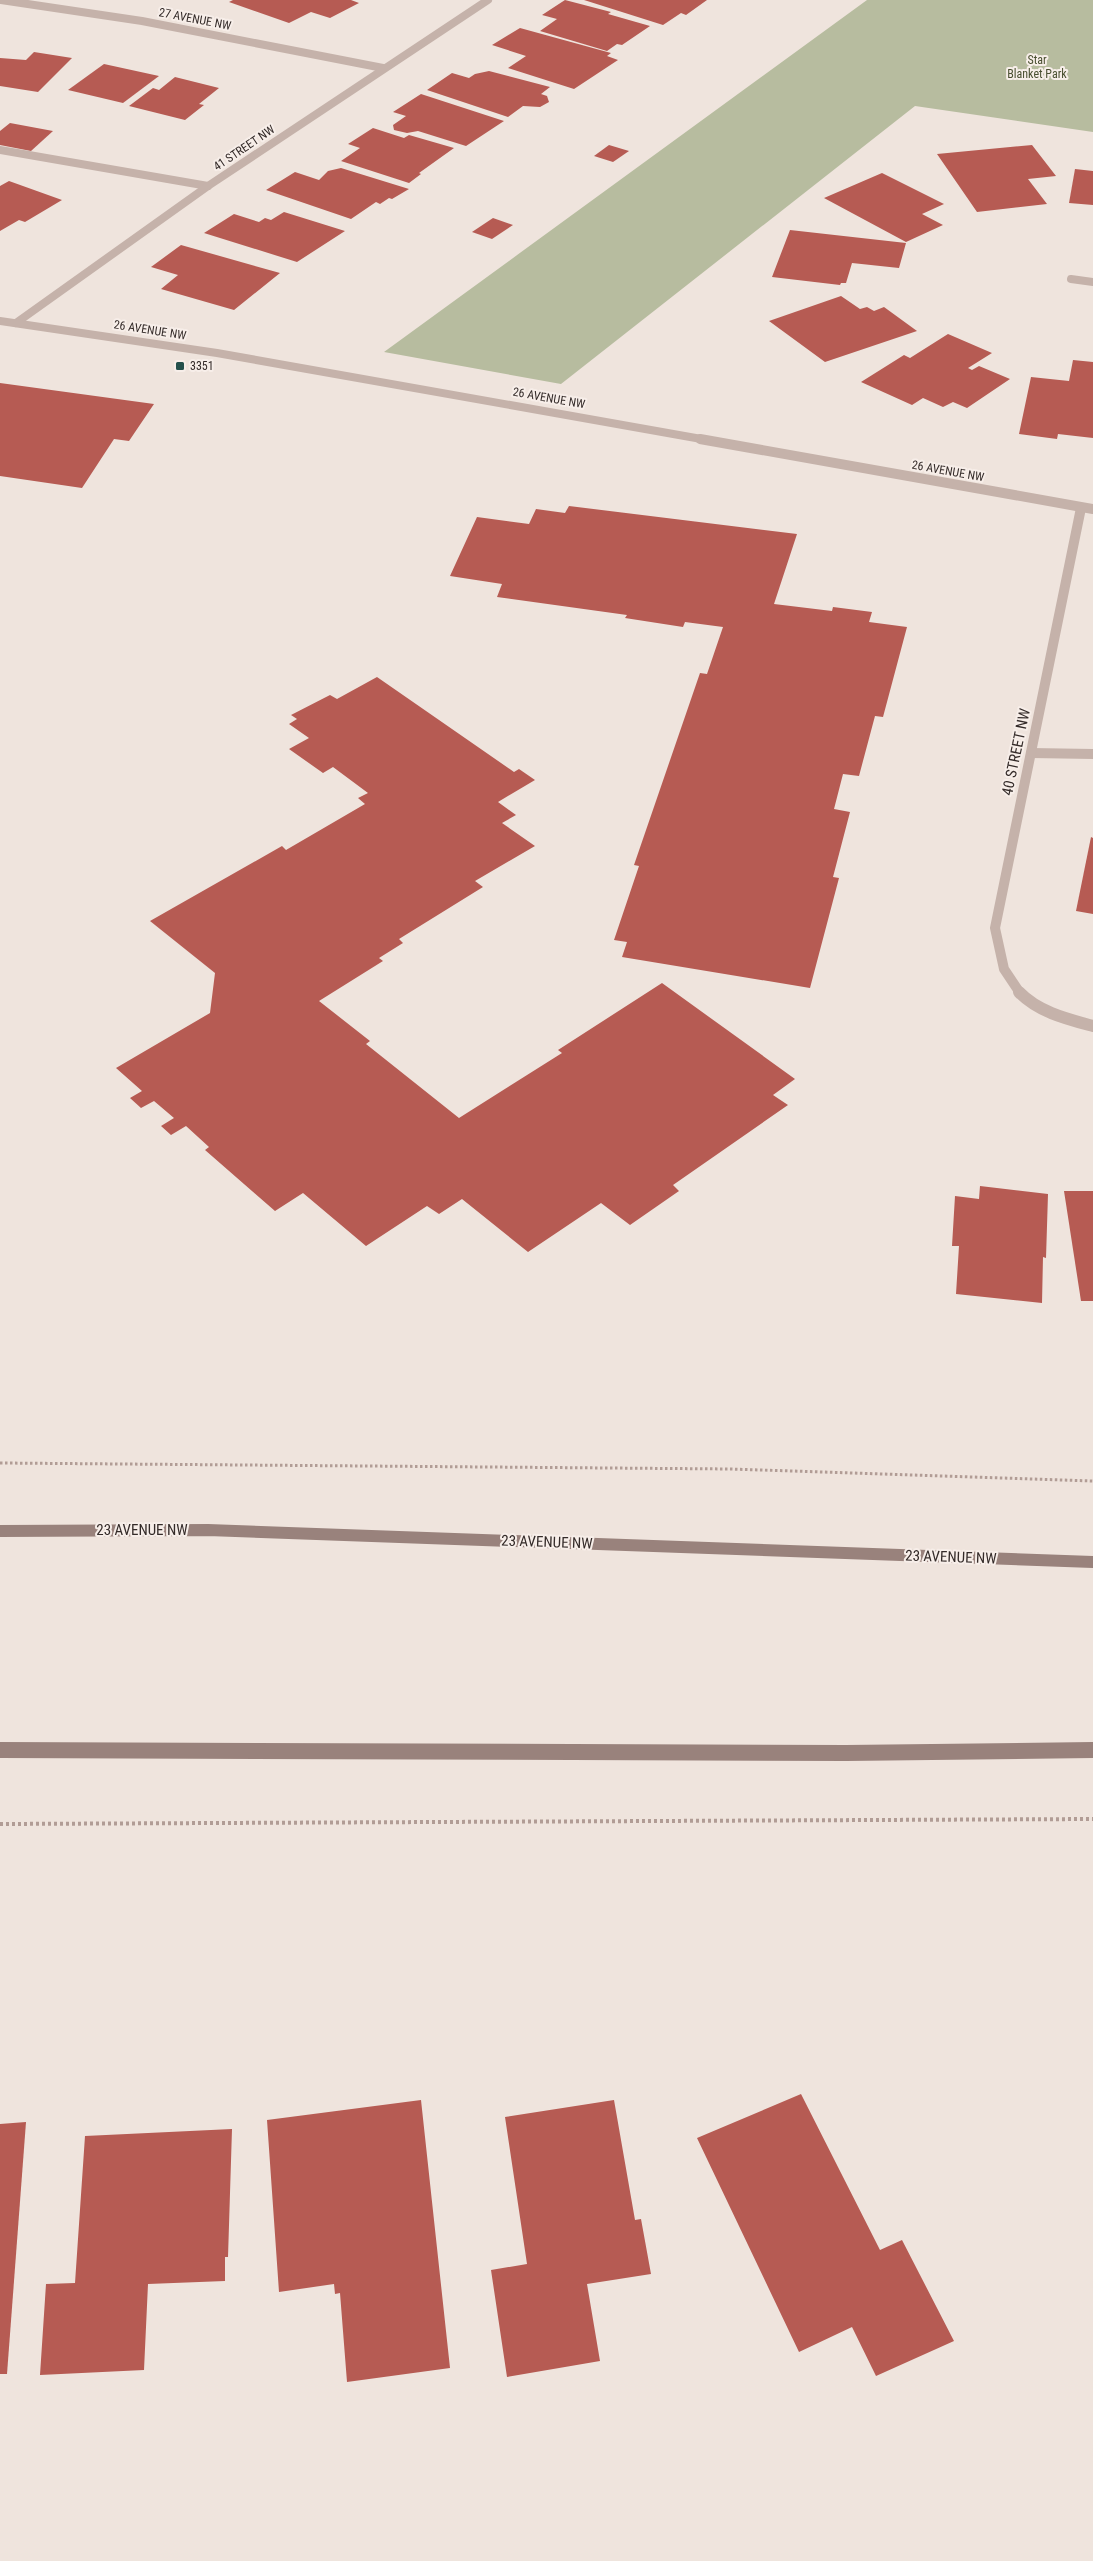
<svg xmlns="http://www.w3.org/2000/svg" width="1093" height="2561" font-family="'Roboto Condensed',sans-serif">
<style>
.green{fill:#b7bc9f}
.building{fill:#b65b53}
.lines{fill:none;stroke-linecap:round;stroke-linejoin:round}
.path-far1{stroke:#b19c95;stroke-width:3;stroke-dasharray:2.5 2.5;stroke-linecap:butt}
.path{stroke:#b19c95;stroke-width:4;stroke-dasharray:3 3;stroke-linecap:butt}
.service-far1{stroke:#c5b2aa;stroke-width:8}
.service{stroke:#c5b2aa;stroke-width:10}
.minor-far2{stroke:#c5b2aa;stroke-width:8}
.minor-far1{stroke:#c5b2aa;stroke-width:10}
.minor{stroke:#c5b2aa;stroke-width:12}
.tertiary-far1{stroke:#c5b2aa;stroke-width:8}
.tertiary{stroke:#c5b2aa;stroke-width:10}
.secondary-far1{stroke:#99827c;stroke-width:12}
.secondary{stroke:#99827c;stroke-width:16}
.poi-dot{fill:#24504c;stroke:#f7eee9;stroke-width:2}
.labels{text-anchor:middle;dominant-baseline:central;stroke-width:4;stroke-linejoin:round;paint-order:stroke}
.far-street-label{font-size:12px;fill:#342b29;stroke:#f7eee9}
.far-park-label{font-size:12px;fill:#494f30;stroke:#f7eee9}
.far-poi-label{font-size:12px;fill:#342b29;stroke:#f7eee9;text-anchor:start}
.street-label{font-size:15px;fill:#342b29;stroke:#f7eee9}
</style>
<rect width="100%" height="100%" fill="#efe4dd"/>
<polygon class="green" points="867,0 1093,0 1093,132 915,106 561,384 384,352"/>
<g class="building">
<polygon points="233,0 351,0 359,3 330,18 311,12 289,23 229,2"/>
<polygon points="565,0 611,12 608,14 650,26 622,45 617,44 607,51 540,31 557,19 542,15"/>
<polygon points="584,0 707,0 686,15 681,13 663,25"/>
<polygon points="520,28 611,53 607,56 618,60 574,89 508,68 526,56 492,45"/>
<polygon points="34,52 72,58 38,92 0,86 0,58 26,60"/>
<polygon points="104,64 159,76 123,103 68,90"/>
<polygon points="489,71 550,87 541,94 547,96 549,102 540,107 523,106 508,117 427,90 452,73 469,78 475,74"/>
<polygon points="175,77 219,88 199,104 204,105 185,120 129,106 153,88 159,90"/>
<polygon points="421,94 504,121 466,146 418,131 407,133 394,130 393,125 406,116 393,112"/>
<polygon points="10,123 53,131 31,151 0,145 0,131"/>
<polygon points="373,128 404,138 409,135 454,148 419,173 421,174 409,183 341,161 360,148 348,144"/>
<polygon points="609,145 629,151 613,162 594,156"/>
<polygon points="1032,145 1056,176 1028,179 1047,204 977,212 937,154"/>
<polygon points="341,168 409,189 392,199 389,198 380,204 376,202 351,219 266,190 295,172 319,180 328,171"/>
<polygon points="1075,169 1093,171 1093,205 1069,203"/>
<polygon points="882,173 944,204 922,214 943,225 906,242 824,198"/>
<polygon points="9,181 62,200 25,222 19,220 0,231 0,186"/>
<polygon points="284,212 345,231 297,262 204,233 234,214 259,222 265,218 271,220"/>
<polygon points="493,218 513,225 492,239 472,232"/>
<polygon points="790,230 906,243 899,268 852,263 846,283 841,283 840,285 772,277"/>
<polygon points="181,245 280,273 234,310 161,289 178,275 151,267"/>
<polygon points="841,296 860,309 867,307 874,311 884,307 917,331 825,362 769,321"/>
<polygon points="948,334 992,353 968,368 972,370 979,366 1010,379 967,408 953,402 943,407 923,398 912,405 861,382 904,355 910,358"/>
<polygon points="1073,360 1093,362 1093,438 1058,434 1057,439 1019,434 1031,377 1069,381"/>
<polygon points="0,383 154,404 129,441 114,439 82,488 0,476"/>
<polygon points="569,506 797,534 774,604 832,611 833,607 872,612 869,622 907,627 883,717 875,716 859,776 843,774 834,809 850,812 833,877 839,878 810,988 622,957 627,942 614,940 639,866 634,865 700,673 707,674 723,627 685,622 683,627 625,618 627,615 497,597 502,584 450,576 477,517 529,524 536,509 565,513"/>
<polygon points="377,677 514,772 519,769 535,780 498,802 516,815 502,823 535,846 475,881 483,887 399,939 403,943 379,958 383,961 319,1001 370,1041 366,1044 459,1118 562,1053 558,1050 662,983 795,1079 773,1095 788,1105 673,1185 679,1191 630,1225 601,1203 528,1252 462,1199 439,1214 427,1206 366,1246 303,1193 275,1211 205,1150 209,1147 186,1126 171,1135 161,1126 174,1118 154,1101 141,1108 130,1098 142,1091 116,1068 210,1013 215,973 150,921 282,846 286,850 365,804 358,798 368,793 333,767 323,773 289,749 309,738 289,724 297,719 291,715 330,695 337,699"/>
<polygon points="1091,837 1093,838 1093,914 1076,911"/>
<polygon points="980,1186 1048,1194 1046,1258 1043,1257 1042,1303 956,1294 959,1246 952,1246 955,1196 979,1199"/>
<polygon points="1064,1191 1093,1191 1093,1301 1081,1301"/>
<polygon points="801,2094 880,2250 902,2240 954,2341 876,2376 852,2327 799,2352 697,2138"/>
<polygon points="421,2100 450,2368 347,2382 340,2293 335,2294 334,2284 279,2292 267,2120"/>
<polygon points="614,2100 635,2220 641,2219 651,2274 587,2284 600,2361 507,2377 491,2270 527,2264 505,2117"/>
<polygon points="26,2122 7,2374 0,2374 0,2124"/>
<polygon points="232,2129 228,2257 225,2257 225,2281 148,2284 144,2370 40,2375 46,2284 75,2283 85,2136"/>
</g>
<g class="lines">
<polyline class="path-far1" points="0,1463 731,1469 1093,1481"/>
<polyline class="path" points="0,1824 1093,1819"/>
<polyline class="service-far1" points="0,150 208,186"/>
<polyline class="service" points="1031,753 1093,754"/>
<g class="minor-far2">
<polyline points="1,0 142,21 383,68"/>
<polyline points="1071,279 1093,282"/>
<polyline points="16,323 208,186 488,0"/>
</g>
<polyline class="minor-far1" points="1020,993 1004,969 995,928 1081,508"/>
<path class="minor" d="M 1019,992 C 1038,1012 1067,1019 1093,1026"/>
<polyline class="tertiary-far1" points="0,321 217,353 707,440"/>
<polyline class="tertiary" points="700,439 1093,509"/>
<polyline class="secondary-far1" points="0,1531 208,1530 1093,1562"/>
<polyline class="secondary" points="0,1750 846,1753 1093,1750"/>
</g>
<rect class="poi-dot" x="175" y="361" width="10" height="10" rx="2.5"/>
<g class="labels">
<g class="far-street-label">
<text transform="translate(195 19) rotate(11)">27 AVENUE NW</text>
<text transform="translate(244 148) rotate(-34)">41 STREET NW</text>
<text transform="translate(150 330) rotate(9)">26 AVENUE NW</text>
<text transform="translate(549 398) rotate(10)">26 AVENUE NW</text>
<text transform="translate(948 471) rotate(10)">26 AVENUE NW</text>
</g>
<g class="far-park-label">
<text x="1037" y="60">Star<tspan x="1037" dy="14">Blanket Park</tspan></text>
</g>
<g class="far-poi-label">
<text x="190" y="366">3351</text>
</g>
<g class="street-label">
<text transform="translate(1016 752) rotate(-78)">40 STREET NW</text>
<text x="142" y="1530">23 AVENUE NW</text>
<text transform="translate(547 1542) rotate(2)">23 AVENUE NW</text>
<text transform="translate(951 1557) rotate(2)">23 AVENUE NW</text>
</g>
</g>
</svg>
